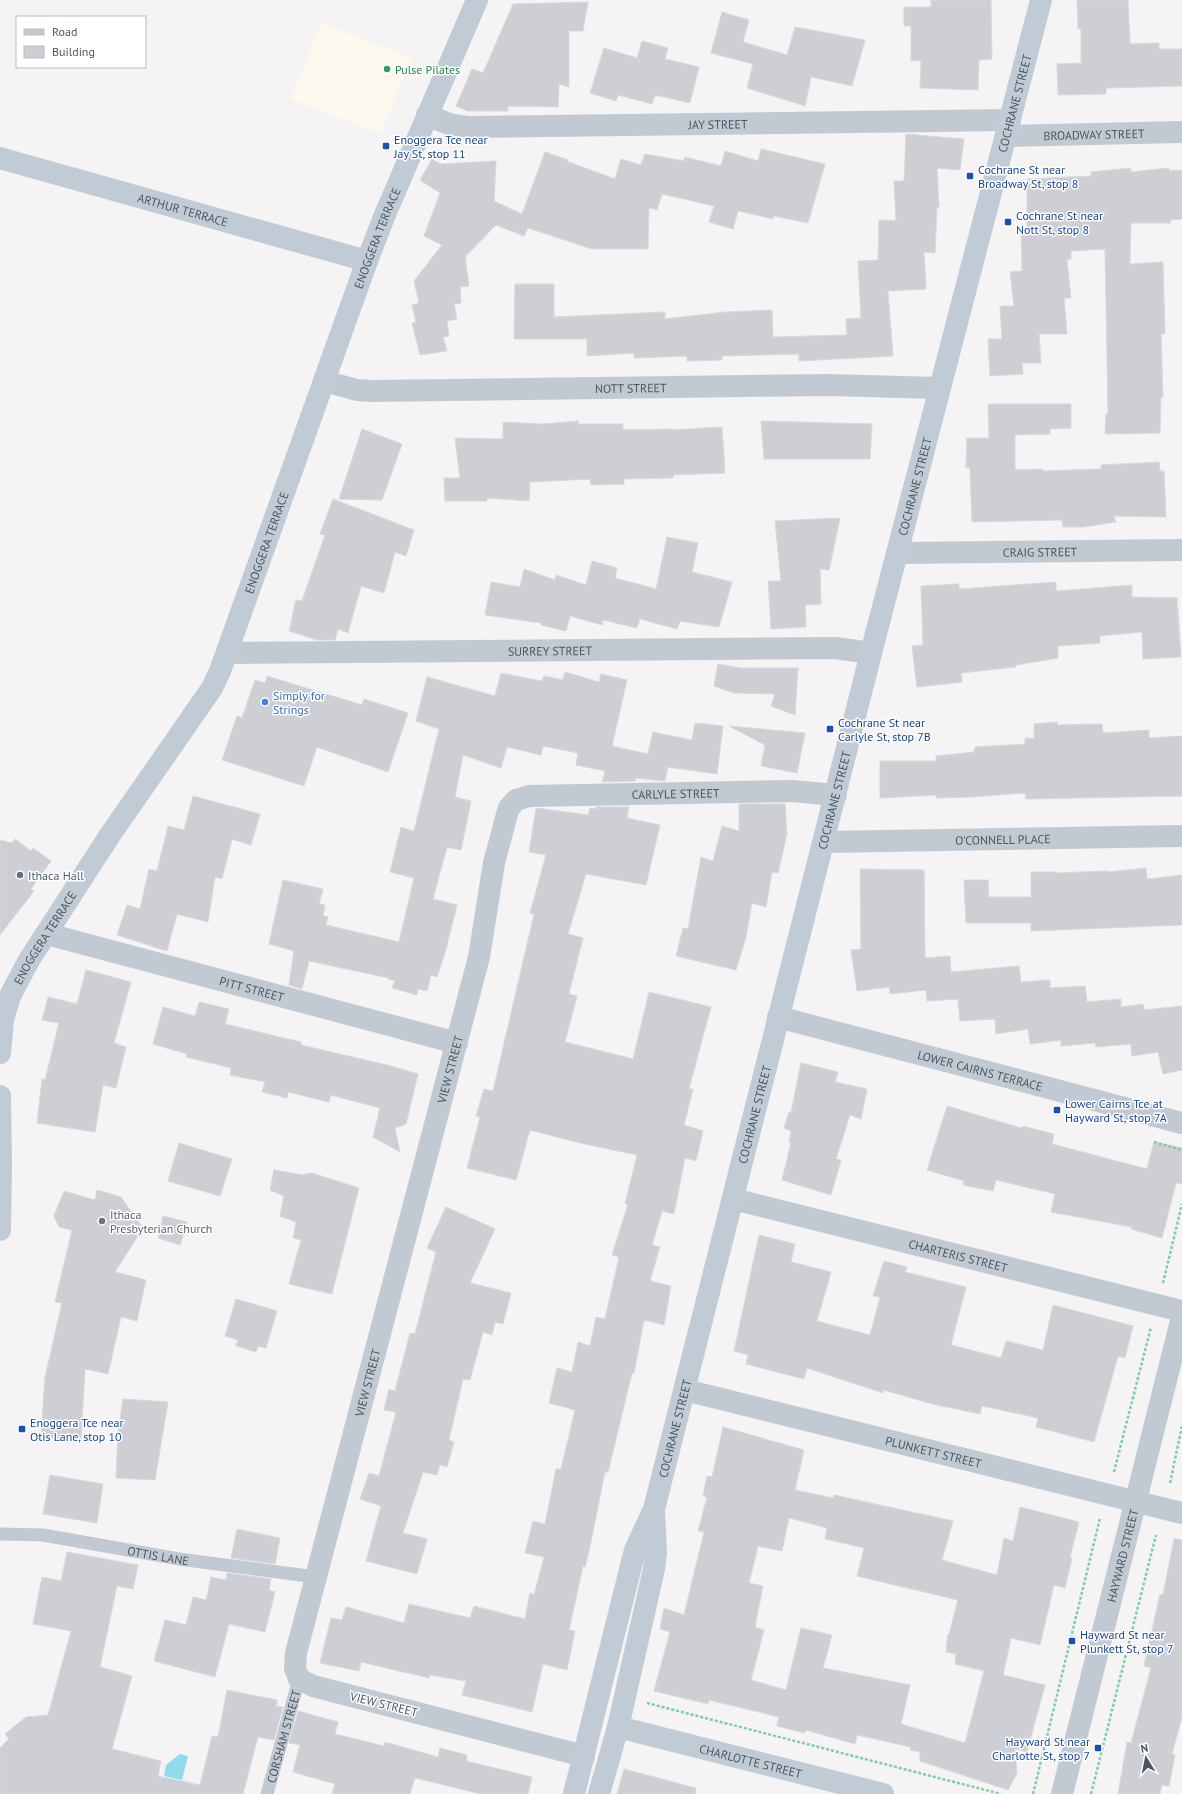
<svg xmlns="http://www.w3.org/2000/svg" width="1182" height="1794" font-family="'PT Sans',sans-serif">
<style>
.commercial{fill:#fdf9ef}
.water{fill:#90daee}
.building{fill:#cdcfd5;stroke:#d7d9de;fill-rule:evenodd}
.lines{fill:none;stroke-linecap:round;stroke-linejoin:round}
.path{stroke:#7ad0a6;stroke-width:2.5;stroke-dasharray:3 2;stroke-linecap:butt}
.lane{stroke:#c1cad2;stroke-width:13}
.street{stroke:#c1cad2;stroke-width:22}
.secondary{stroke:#c1cbd6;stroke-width:22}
.leisure-dot{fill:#2e9e5b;stroke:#fff;stroke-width:1.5}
.transit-dot{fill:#1a4fb4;stroke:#fff;stroke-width:1.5}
.shop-dot{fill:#3f7fe0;stroke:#fff;stroke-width:1.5}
.service-dot{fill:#5c6f8a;stroke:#fff;stroke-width:1.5}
.worship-dot{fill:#6b7280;stroke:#fff;stroke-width:1.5}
.labels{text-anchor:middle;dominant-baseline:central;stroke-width:3;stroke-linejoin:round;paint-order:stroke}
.leisure-label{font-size:12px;fill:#27864d;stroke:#fff;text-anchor:start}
.street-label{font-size:12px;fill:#4a5661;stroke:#fff}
.transit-label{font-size:12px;fill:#164399;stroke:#fff;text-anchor:start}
.shop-label{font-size:12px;fill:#366cbe;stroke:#fff;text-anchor:start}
.service-label{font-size:12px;fill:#4e5e75;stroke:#fff;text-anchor:start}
.worship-label{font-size:12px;fill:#5b616d;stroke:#fff;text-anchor:start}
</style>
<rect width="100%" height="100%" fill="#f5f3f3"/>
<polygon class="commercial" points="321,23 411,58 381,134 291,99"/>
<polygon class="water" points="180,1754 188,1756 182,1780 164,1776 166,1765"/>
<g class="building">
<polygon points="931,0 991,0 992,59 979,60 978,90 920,88 921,60 911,61 911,26 904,26 904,7 931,7"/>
<polygon points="1077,0 1128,0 1130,44 1159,43 1159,49 1182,49 1182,86 1106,88 1106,94 1058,95 1057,64 1081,63 1081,29 1078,29"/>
<polygon points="588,2 583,31 569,31 569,87 559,84 558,107 508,106 508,111 468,111 456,106 472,69 483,73 513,4"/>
<polygon points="722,12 749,20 743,42 787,55 795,27 865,40 852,86 811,77 805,106 747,88 753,64 711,53"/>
<polygon points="642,41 668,48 665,59 699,67 690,103 655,95 652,104 618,95 616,101 590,93 604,48 637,58"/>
<polygon points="906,134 964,139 960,170 937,168 939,207 937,207 935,253 924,252 926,289 888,291 893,356 799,361 799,354 722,356 722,360 687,361 687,356 634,358 634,353 587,356 587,339 514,339 515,284 554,284 554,317 665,312 665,319 725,312 772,310 773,337 847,335 846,319 861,318 858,261 878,260 879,220 896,221 894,181 904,181"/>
<polygon points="761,149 825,164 808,223 774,216 773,219 738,211 733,229 709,222 714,206 662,194 657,210 649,208 648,249 592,249 528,228 524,236 496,225 465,257 469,286 460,287 461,303 454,304 457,319 447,321 449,336 443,337 447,351 420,355 412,323 416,322 412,305 419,303 414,281 442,245 424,236 440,193 420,180 432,159 440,164 496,161 494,201 522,214 545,152 568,160 568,165 569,162 615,179 621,159 641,165 645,154 684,161 685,157 721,166 725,151 758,161"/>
<polygon points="1131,168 1131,172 1169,168 1169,171 1182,170 1182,219 1170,220 1171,223 1131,223 1130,264 1163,262 1165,334 1161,334 1163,397 1161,397 1160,433 1105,434 1106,414 1108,413 1105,249 1071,251 1071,259 1067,260 1071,298 1064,298 1067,334 1039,334 1041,363 1022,363 1023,374 990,376 988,339 1002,339 1000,306 1014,306 1010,272 1022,271 1021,232 1027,232 1027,179 1091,176 1091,172"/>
<polygon points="988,404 1071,404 1071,428 1050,429 1050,434 1015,435 1015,470 1043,469 1043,471 1101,469 1101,465 1159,462 1160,471 1164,471 1166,517 1114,516 1116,522 1083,527 1063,527 1062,520 972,522 970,468 966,468 967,438 989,438"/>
<polygon points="578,421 578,424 623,424 623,430 673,429 673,430 722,427 725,473 673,475 673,478 624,479 624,484 591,485 590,479 530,482 529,501 487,498 487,501 445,501 444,478 460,478 455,438 503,439 503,422 543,424"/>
<polygon points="761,421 872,424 870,459 764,459"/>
<polygon points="362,429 402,444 382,500 339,499"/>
<polygon points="333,499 414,530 406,556 395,552 384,593 361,586 348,633 338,629 335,640 317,640 289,631 296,600 302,601 325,535 320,534"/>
<polygon points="840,518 829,570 820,569 821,604 805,605 806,627 771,629 768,581 781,581 775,521"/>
<polygon points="667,537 698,543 692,572 732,582 719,627 680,621 677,629 640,619 637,628 603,620 602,625 570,616 566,631 541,625 541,623 485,615 491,582 520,587 524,569 555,580 556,575 586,585 592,561 617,568 615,578 656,589"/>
<polygon points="1056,582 1056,591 1132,585 1132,597 1177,598 1181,657 1143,659 1142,632 1100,636 1100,643 1058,646 1058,658 1016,665 1016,667 961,673 962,682 917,687 912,646 923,645 921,586 959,584 959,589"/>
<polygon points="718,664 740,668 798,668 795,715 771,706 775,694 734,693 714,686"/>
<polygon points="565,672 599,682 601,674 627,680 612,746 648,754 653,732 692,740 695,723 723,726 717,774 668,767 665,781 636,778 635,781 602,782 605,771 576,765 578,753 543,746 541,755 507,747 501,768 463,755 455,797 471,801 461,850 447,847 433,899 457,905 445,953 437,977 431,975 427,991 418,989 417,995 392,988 395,981 388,979 389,978 309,961 302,989 289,985 294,951 269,944 283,880 323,889 319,904 325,905 323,916 328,917 326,925 399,942 414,878 390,872 401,827 414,831 439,729 416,721 427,677 495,696 501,673 542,681 544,676 563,680"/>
<polygon points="267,676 362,705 364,699 408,713 388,772 317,747 304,786 222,760 237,716 242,718 255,680 265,683"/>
<polygon points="1057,722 1057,725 1102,724 1103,733 1149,730 1149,738 1182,736 1182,796 1026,799 1025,793 971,797 936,798 936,795 880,798 880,761 936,761 936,756 974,752 975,747 1025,744 1025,738 1034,739 1034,724"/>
<polygon points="729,726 805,733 797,773 761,766 765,745"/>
<polygon points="193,796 260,814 251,845 232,839 222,879 215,877 208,922 177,914 167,951 117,935 127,905 140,909 149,869 157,871 168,826 184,830"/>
<polygon points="739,804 785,804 787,834 778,873 772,872 766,907 752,903 746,937 736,970 676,956 683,928 688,929 701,857 713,861 722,826 739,831"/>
<polygon points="596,807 629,807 627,818 660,825 646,885 586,874 568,934 583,938 569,994 577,996 565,1042 633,1059 649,992 711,1007 689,1089 693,1089 684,1125 703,1131 696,1161 685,1158 674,1214 662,1211 652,1245 660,1247 650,1281 671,1286 664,1325 644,1320 634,1373 632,1373 608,1472 605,1472 591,1542 585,1567 583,1566 569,1630 575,1631 567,1670 543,1664 532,1712 462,1695 466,1681 430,1675 429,1678 361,1662 359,1671 320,1663 331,1618 342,1620 346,1607 404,1623 409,1604 470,1618 474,1606 525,1619 530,1593 534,1595 544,1557 525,1553 533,1521 545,1524 556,1469 561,1469 575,1410 549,1403 557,1368 572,1372 578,1342 590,1346 596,1317 605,1319 619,1257 612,1255 628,1204 625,1204 637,1155 580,1143 530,1130 516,1180 467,1168 480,1117 476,1116 484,1089 493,1091 534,914 530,913 546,855 529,852 536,808 588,815 590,808 596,809"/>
<polygon points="15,839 31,851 33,848 51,861 31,889 34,891 0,935 0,840 12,843"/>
<polygon points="1146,868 1147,879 1182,875 1182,925 1031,931 1031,923 966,923 964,880 988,880 989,897 1031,897 1031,872 1056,872 1056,873 1108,871 1108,872"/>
<polygon points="860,869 924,870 925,958 950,956 951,972 1019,966 1021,982 1050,980 1050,988 1085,986 1087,1002 1121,999 1121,1007 1143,1004 1144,1010 1182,1006 1182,1070 1163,1074 1158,1052 1132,1056 1131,1044 1096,1047 1095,1043 1061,1046 1061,1040 1030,1044 1028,1029 996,1034 995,1019 960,1021 958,999 927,1001 926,990 890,994 889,987 857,991 851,950 861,949"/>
<polygon points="86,970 131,982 114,1043 126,1047 116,1088 103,1085 95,1132 37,1123 42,1079 45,1080 59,1023 42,1020 48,997 77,1004"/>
<polygon points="199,1002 229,1009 225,1024 301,1042 301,1045 391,1066 418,1074 406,1124 395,1128 400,1152 373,1137 380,1108 331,1095 329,1102 288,1092 287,1098 262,1092 265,1082 230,1075 231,1068 186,1057 187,1054 153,1044 163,1007 195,1016"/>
<polygon points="801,1063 838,1072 835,1082 867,1089 861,1119 850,1115 836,1159 841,1160 831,1195 782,1180 791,1143 789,1142 791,1131 784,1128 789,1112 791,1113"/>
<polygon points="947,1106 1021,1128 1022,1126 1054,1134 1052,1144 1147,1169 1154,1142 1182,1148 1182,1184 1176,1183 1162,1238 1131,1229 1132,1227 1051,1212 1055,1194 996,1180 993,1191 963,1185 964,1181 927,1170"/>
<polygon points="179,1143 232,1159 220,1196 168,1181"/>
<polygon points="274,1170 302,1175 312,1173 359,1188 332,1294 289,1284 301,1240 293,1238 296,1222 280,1216 284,1196 270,1190"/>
<polygon points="97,1190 121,1197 143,1228 115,1272 146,1280 137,1321 121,1317 108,1374 85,1369 81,1440 41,1437 45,1377 62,1303 55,1302 72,1230 59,1227 54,1216 64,1191 95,1200"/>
<polygon points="446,1207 495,1229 470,1283 511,1293 503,1324 495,1322 492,1335 483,1332 470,1380 463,1379 449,1440 454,1442 447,1467 440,1465 437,1475 423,1472 403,1533 427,1539 417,1574 366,1561 381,1506 360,1499 369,1473 379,1476 396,1412 384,1410 389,1389 395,1391 410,1333 415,1334 436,1252 427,1248"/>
<polygon points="163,1216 187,1222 180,1245 158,1238"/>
<polygon points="759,1235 795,1244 791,1262 831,1272 817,1321 870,1335 880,1297 873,1296 884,1261 907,1267 905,1272 966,1287 951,1345 1001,1358 1006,1341 1043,1350 1053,1305 1133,1326 1125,1358 1118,1356 1094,1442 1036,1427 1038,1418 982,1406 980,1414 932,1404 884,1390 883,1393 807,1368 804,1379 746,1364 748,1355 734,1351"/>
<polygon points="236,1299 277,1311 266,1348 258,1346 256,1352 236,1346 238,1340 225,1336"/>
<polygon points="123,1399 168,1402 155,1480 116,1478 118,1434"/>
<path d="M 723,1427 L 804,1450 L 795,1490 L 833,1498 L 834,1495 L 953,1521 L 942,1560 L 997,1575 L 1004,1538 L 1013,1541 L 1020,1507 L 1079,1522 L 1070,1557 L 1072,1558 L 1065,1588 L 1054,1585 L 1040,1645 L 1011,1638 L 1003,1675 L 1045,1685 L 1027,1752 L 1015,1749 L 1017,1773 L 1008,1790 L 920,1761 L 920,1752 L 910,1750 L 911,1747 L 857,1735 L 855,1744 L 806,1730 L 805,1733 L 777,1726 L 779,1717 L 709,1700 L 708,1704 L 654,1691 L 670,1632 L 660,1629 L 664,1608 L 684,1615 L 704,1532 L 698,1531 L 707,1497 L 703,1496 L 707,1476 L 712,1477 ZM 789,1518 L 827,1528 L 825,1539 L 864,1548 L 857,1576 L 958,1600 L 949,1634 L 948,1634 L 946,1652 L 956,1654 L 955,1664 L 984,1671 L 965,1743 L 901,1724 L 910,1685 L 823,1668 L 832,1635 L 801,1628 L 786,1690 L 751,1680 L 764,1630 L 755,1627 L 763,1586 L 749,1583 L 758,1546 L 782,1551 Z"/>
<polygon points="50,1475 103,1484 97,1523 43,1514"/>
<polygon points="237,1529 280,1538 275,1564 231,1558"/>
<polygon points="1174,1539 1182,1540 1182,1717 1172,1754 1175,1755 1169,1786 1162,1785 1160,1794 1118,1794 1127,1742 1131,1743 1151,1668 1144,1666 1160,1594 1163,1595"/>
<polygon points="67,1552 138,1565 133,1589 117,1586 100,1667 132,1676 112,1749 161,1761 158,1776 200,1785 212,1736 218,1737 227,1690 277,1700 276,1706 283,1707 274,1740 258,1737 243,1794 0,1794 0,1748 9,1739 5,1734 26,1717 48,1715 71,1631 33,1624 42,1577 61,1581"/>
<polygon points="227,1573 271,1579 269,1590 275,1592 265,1632 229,1624 215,1677 154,1661 165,1620 186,1625 193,1597 206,1600 211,1577 226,1580"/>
<polygon points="298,1711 338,1722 335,1734 384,1746 385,1742 438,1757 440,1748 467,1755 466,1761 532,1777 528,1794 481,1794 415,1778 410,1794 332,1794 335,1784 293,1772 300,1745 289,1743"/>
<polygon points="624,1769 696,1788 695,1794 617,1794"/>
</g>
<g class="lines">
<g class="path">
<polyline points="1154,1142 1182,1150"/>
<polyline points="1163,1283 1182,1204"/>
<polyline points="1114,1472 1151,1327"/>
<polyline points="1170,1483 1182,1426"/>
<polyline points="647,1703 1001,1794"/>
<polyline points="1033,1794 1100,1518"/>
<polyline points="1091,1794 1156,1535"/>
</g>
<g class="lane">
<path id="s1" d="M 0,1534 L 43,1535 L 179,1559 L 316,1577"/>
<path id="s2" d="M 267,1794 L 299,1679"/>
</g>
<g class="street">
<path id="s3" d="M 427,115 L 449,124 L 468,127 L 1010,120"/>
<path id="s4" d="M 1006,136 L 1182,132"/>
<path id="s5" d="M 324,381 L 357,390 L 371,391 L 828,385 L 939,388"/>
<path id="s6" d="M 897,553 L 1182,550"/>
<path id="s7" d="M 228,653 L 835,648 L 871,653"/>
<path id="s8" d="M 824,842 L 1182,836"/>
<path id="s9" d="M 47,934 L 457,1043"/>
<path id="s10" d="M 778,1017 L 1182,1123"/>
<path id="s11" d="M 733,1199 L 1182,1311"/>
<path id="s12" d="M 685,1390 L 1182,1513"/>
<path id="s13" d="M 584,1756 L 313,1686 L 299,1679 L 295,1668 L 296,1653 L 479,957 L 494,863 L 507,814 L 509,808 L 516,800 L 529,796 L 792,791 L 836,795"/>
<path id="s14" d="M 1062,1794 L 1182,1317"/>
</g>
<g class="secondary">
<path id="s15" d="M 0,158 L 367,261"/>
<path id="s16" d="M 0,1053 L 3,1020 L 10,996 L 29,960 L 110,835 L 212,688 L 220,671 L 367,261 L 384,217 L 477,0"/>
<polyline points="0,1096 1,1164 0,1230"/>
<path id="s17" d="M 618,1727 L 883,1794"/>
<path id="s18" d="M 574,1794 L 635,1550 L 654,1509 L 871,653 L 1041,0"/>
<polyline points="599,1794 618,1727 654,1569 656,1552 654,1512"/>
</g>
</g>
<circle class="leisure-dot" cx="387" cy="69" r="4"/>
<g class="transit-dot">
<rect x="382" y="142" width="8" height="8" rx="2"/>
<rect x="966" y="172" width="8" height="8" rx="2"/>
<rect x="1004" y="218" width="8" height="8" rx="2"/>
<rect x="826" y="725" width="8" height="8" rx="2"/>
<rect x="1053" y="1106" width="8" height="8" rx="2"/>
<rect x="18" y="1425" width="8" height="8" rx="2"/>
<rect x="1068" y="1637" width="8" height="8" rx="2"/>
<rect x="1094" y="1744" width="8" height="8" rx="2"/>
</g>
<circle class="shop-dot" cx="265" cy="702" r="4"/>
<circle class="service-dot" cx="20" cy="875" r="4"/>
<circle class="worship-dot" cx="102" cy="1221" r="4"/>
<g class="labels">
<g class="leisure-label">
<text x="395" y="69">Pulse Pilates</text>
</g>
<g class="street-label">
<text stroke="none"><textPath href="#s18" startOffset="1748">COCHRANE STREET</textPath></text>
<text stroke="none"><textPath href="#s3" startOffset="293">JAY STREET</textPath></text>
<text stroke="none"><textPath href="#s4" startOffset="88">BROADWAY STREET</textPath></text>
<text stroke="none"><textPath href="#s15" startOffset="190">ARTHUR TERRACE</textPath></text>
<text stroke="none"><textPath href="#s16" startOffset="906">ENOGGERA TERRACE</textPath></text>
<text stroke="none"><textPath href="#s5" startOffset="308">NOTT STREET</textPath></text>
<text stroke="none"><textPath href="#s18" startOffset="1352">COCHRANE STREET</textPath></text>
<text stroke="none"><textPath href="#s16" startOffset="582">ENOGGERA TERRACE</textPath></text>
<text stroke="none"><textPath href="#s6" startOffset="143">CRAIG STREET</textPath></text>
<text stroke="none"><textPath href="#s7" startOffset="322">SURREY STREET</textPath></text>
<text stroke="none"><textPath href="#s13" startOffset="1365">CARLYLE STREET</textPath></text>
<text stroke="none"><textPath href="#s18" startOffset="1028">COCHRANE STREET</textPath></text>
<text stroke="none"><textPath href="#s8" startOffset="179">O'CONNELL PLACE</textPath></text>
<text stroke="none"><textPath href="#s16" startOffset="126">ENOGGERA TERRACE</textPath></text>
<text stroke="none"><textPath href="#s9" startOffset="212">PITT STREET</textPath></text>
<text stroke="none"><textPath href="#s13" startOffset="926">VIEW STREET</textPath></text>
<text stroke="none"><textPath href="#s10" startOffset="209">LOWER CAIRNS TERRACE</textPath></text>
<text stroke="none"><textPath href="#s18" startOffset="704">COCHRANE STREET</textPath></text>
<text stroke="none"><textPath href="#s11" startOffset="232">CHARTERIS STREET</textPath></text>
<text stroke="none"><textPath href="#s13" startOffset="602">VIEW STREET</textPath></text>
<text stroke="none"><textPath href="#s18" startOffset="380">COCHRANE STREET</textPath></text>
<text stroke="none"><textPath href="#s12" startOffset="256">PLUNKETT STREET</textPath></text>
<text stroke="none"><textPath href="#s1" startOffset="160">OTTIS LANE</textPath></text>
<text stroke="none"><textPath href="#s14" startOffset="246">HAYWARD STREET</textPath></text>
<text transform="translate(384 1704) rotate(14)">VIEW STREET</text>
<text stroke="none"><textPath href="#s2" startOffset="60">CORSHAM STREET</textPath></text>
<text stroke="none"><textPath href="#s17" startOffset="137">CHARLOTTE STREET</textPath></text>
</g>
<g class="transit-label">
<text x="394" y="139">Enoggera Tce near<tspan x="394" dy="14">Jay St, stop 11</tspan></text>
<text x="978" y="169">Cochrane St near<tspan x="978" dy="14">Broadway St, stop 8</tspan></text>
<text x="1016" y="215">Cochrane St near<tspan x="1016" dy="14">Nott St, stop 8</tspan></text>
<text x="838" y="722">Cochrane St near<tspan x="838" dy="14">Carlyle St, stop 7B</tspan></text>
<text x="1065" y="1103">Lower Cairns Tce at<tspan x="1065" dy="14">Hayward St, stop 7A</tspan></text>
<text x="30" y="1422">Enoggera Tce near<tspan x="30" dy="14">Otis Lane, stop 10</tspan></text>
<text x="1080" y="1634">Hayward St near<tspan x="1080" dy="14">Plunkett St, stop 7</tspan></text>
<text x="1090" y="1741" text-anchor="end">Hayward St near<tspan x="1090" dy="14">Charlotte St, stop 7</tspan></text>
</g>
<g class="shop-label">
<text x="273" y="695">Simply for<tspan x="273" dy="14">Strings</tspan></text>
</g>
<g class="service-label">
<text x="28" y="875">Ithaca Hall</text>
</g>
<g class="worship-label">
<text x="110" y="1214">Ithaca<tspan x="110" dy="14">Presbyterian Church</tspan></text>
</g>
</g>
<rect x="16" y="16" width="130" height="52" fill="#ffffff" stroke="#b7bbc0"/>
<rect x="24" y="29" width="20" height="6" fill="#c1cbd6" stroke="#b7bbc0"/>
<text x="52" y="36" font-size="12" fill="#4a5661">Road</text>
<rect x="24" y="46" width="20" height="12" fill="#cdcfd5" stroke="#b7bbc0"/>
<text x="52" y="56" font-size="12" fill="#4a5661">Building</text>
<g transform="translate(1146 1758) rotate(350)" stroke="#ffffff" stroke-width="3" paint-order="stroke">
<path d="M0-3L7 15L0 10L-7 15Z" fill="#4a5661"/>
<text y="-6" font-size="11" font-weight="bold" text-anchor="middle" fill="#4a5661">N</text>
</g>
</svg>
